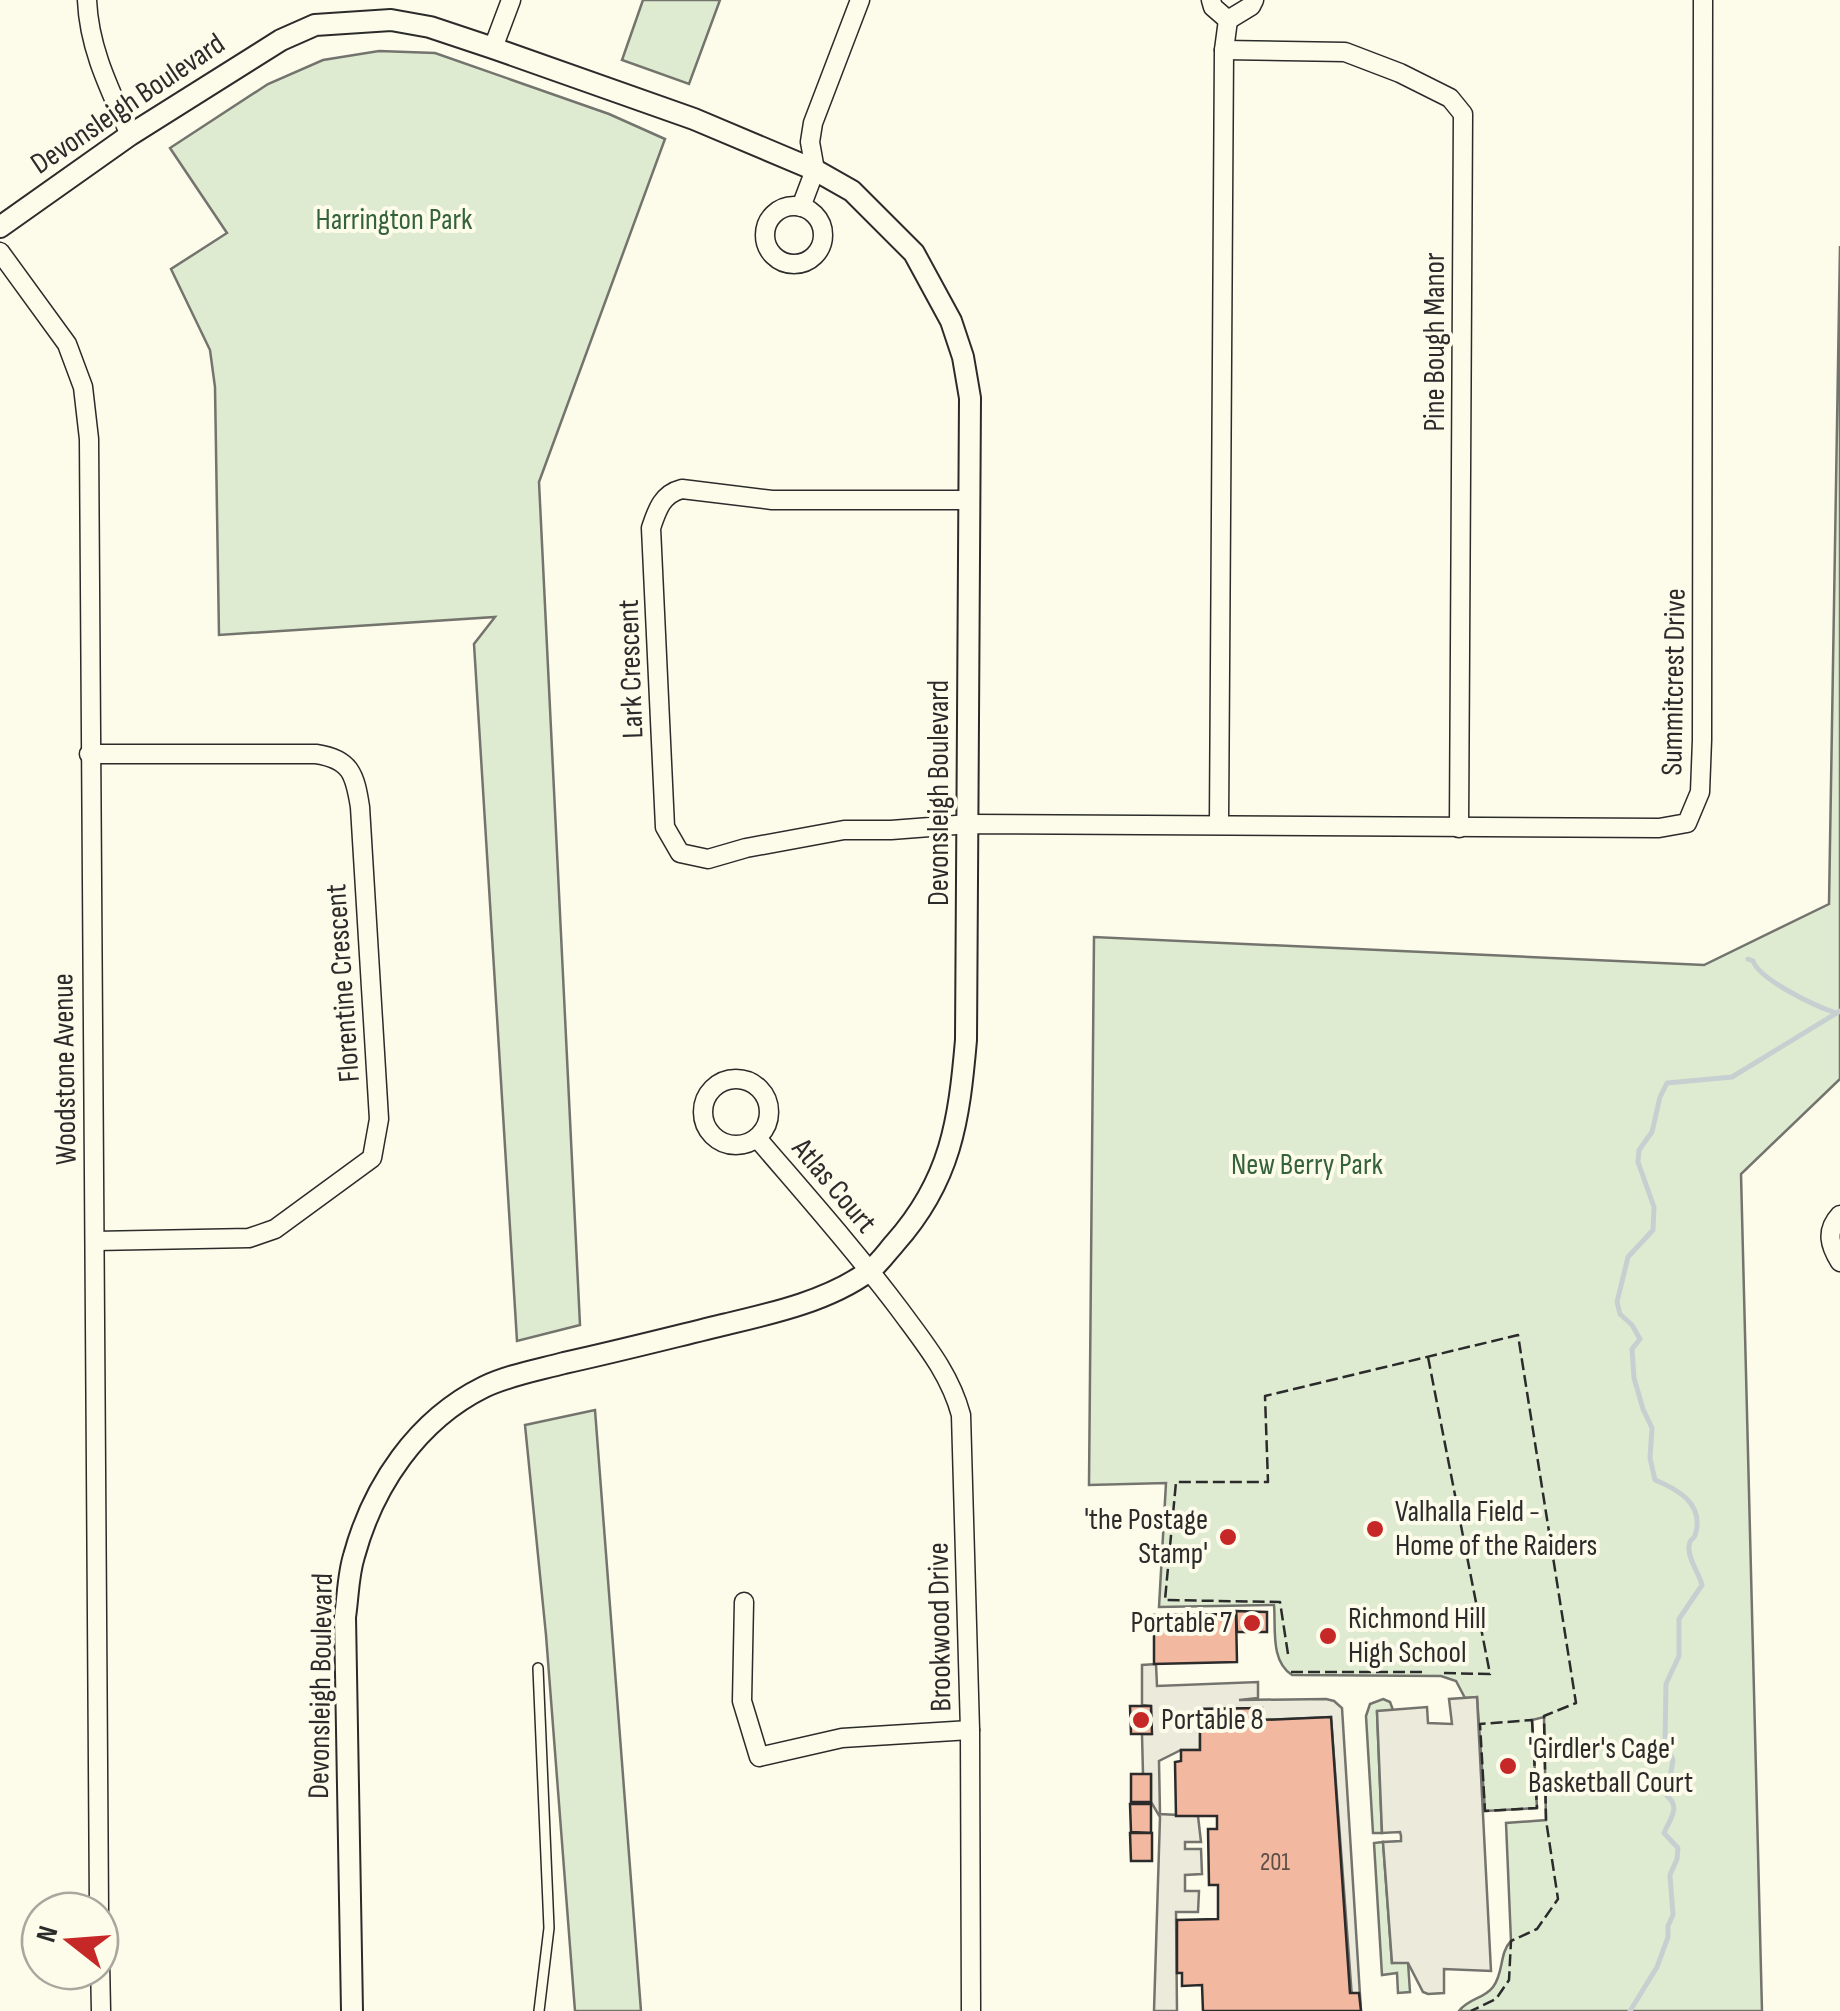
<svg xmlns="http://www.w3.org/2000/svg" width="1840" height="2011" font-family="'Sofia Sans Condensed',sans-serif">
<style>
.green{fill:#deebd1;stroke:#74746e;stroke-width:2.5}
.parking{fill:#eceadb;stroke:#74746e;stroke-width:2.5}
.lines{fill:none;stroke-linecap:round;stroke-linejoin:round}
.stream{stroke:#c7d0d0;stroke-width:5}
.building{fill:#f2b8a0;stroke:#2b2b2b;stroke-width:2.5}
.service-casing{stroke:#2b2b2b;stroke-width:12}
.minor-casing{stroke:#2b2b2b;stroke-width:21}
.tertiary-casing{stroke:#2b2b2b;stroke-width:24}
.service{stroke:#fdfbea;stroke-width:9}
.minor{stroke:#fdfbea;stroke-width:18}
.tertiary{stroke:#fdfbea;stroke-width:20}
.fence{stroke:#2b2b2b;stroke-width:2.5;stroke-dasharray:12 5;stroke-linecap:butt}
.poi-dot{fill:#c62828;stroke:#fdfbea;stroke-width:4}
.labels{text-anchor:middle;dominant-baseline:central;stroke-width:8;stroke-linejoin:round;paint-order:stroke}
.number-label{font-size:25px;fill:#5d4e48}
.street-label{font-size:30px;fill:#2b2b2b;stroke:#fdfbea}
.park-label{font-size:30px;fill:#34623c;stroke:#fdfbea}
.poi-label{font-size:30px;fill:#2b2b2b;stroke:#fdfbea;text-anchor:start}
</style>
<rect width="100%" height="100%" fill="#fdfbea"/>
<g class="green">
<polygon points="643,0 720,0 689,84 622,60"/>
<polygon points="379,51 435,53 609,114 665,139 539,482 580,1325 517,1341 474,644 495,617 219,635 215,387 210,350 171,269 227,233 170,148 268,84 323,60"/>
<path d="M 1840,246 L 1840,1079 L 1741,1174 L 1762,2011 L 1459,2011 C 1469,1998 1484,1999 1493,1987 C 1504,1973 1499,1953 1511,1941 L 1506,1823 L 1546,1820 L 1544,1717 L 1532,1720 L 1537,1808 L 1485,1811 L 1477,1697 L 1465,1698 L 1456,1681 L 1441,1676 L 1292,1675 C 1270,1661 1276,1628 1274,1605 L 1159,1607 L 1166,1483 L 1089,1485 L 1094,937 L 1704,965 L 1829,904 Z"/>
<polygon points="595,1410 641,2011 575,2011 546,1635 525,1425"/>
<polygon points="1383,1699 1390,1702 1393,1710 1377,1712 1382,1833 1373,1833 1366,1716 1370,1704"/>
<polygon points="1383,1842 1392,1963 1408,1962 1410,1992 1398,1993 1397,1973 1382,1975 1374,1843"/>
</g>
<g class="parking">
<polygon points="1156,1664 1157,1686 1258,1682 1258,1698 1239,1700 1326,1699 1334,1701 1342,1708 1361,2011 1353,2011 1331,1717 1262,1720 1261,1708 1200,1709 1200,1750 1181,1750 1159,1761 1160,1814 1198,1816 1201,1842 1185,1842 1185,1849 1201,1849 1202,1874 1185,1875 1185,1891 1199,1891 1198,1912 1176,1912 1177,2011 1154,2011 1160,1817 1151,1802 1151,1775 1143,1774 1142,1734 1151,1734 1151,1706 1142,1705 1142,1665"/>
<polygon points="1477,1697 1491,1971 1444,1969 1444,1993 1428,1994 1423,1992 1408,1963 1392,1963 1383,1842 1401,1841 1401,1836 1400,1832 1382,1833 1377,1711 1427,1707 1428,1723 1452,1724 1449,1699"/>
</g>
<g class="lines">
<g class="stream">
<path d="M 1748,959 L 1753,961 C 1760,980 1815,1006 1836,1013"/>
<path d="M 1630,2011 L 1657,1967 L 1668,1937 L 1668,1926 L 1673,1915 L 1670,1875 L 1677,1859 L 1678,1848 L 1664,1833 C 1670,1819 1681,1807 1667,1796 L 1673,1760 L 1665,1740 L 1666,1684 L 1679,1656 L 1679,1619 L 1702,1585 C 1699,1573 1688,1559 1689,1547 C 1690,1535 1693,1544 1696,1532 C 1703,1503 1677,1489 1655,1480 L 1650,1458 L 1652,1428 L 1643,1409 L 1634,1378 L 1632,1349 L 1640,1339 L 1632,1325 L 1620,1314 L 1617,1302 L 1628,1257 L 1653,1230 L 1654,1207 L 1638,1162 L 1639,1150 L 1652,1132 L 1660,1097 L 1667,1083 L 1732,1077 L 1840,1011"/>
</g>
</g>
<g class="building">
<polygon points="1236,1611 1267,1612 1267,1632 1237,1632"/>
<polygon points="1236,1614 1237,1662 1154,1664 1154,1615"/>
<polygon points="1130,1706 1151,1706 1152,1734 1131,1734"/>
<polygon points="1262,1708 1262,1720 1331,1717 1350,1993 1359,1993 1361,2011 1203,2011 1202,1985 1182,1986 1182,1973 1177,1973 1177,1920 1218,1919 1218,1885 1209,1885 1208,1829 1217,1829 1217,1816 1176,1816 1175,1762 1181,1761 1181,1750 1200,1750 1200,1709"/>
<rect x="1131" y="1774" width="20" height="28"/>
<polygon points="1130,1804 1151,1804 1151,1833 1131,1832"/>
<polygon points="1130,1833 1152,1833 1152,1861 1131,1861"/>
</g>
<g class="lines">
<g class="service-casing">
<polyline id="service" points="538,1668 549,1928 539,2011"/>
</g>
<g class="minor-casing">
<g id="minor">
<path d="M 87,0 C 89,49 110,90 130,135"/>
<polyline points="1211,0 1213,7 1228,20"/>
<polyline points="1228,20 1251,6 1254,0"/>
<polyline points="493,48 511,0"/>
<polyline points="1224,50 1345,52 1400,73 1450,98 1463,114 1459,828"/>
<circle cx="794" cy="235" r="29"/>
<polyline points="801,207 815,170 810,142 813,123 860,0"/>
<polyline points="0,252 67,344 83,387 89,439 99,1911"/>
<path d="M 969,500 L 772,500 L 682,489 C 662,494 657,510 651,528 L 665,827 L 680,853 L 708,859 L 746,848 L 844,830 L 891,830 L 969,824 L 1659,828 L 1687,823 L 1700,792 L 1702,740 L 1703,0"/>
<path d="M 89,754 L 316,754 C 351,759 355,775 360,807 L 379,1119 L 372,1158 L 275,1229 L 249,1238 L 95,1241"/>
<polyline points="1219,823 1224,50 1228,20"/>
<circle cx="736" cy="1112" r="33"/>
<path d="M 757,1138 C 805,1194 855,1250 900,1310 C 925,1344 950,1374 961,1415 L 970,1730 L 971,2011"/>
<path d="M 1840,1215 C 1825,1231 1830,1246 1840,1262"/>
<polyline points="744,1602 742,1701 759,1757 842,1738 970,1730"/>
<polyline points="100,1961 101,2011"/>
</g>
</g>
<g class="tertiary-casing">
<path id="tertiary" d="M 0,227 L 130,135 L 281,40 L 315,25 L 391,20 L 430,27 L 493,48 L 694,119 L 815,170 L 852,191 L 914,253 L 951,321 L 963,357 L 970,398 L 966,1040 C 959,1121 951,1180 895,1243 C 887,1252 879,1264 869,1271 C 830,1300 774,1313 727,1324 C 673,1337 619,1351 564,1363 C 538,1370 509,1375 484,1387 C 417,1420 373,1486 354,1556 C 348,1575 348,1597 345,1617 L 352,2011"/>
</g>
<use href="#service" class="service"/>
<use href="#minor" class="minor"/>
<use href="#tertiary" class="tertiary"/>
<g class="fence">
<polyline points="1428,1357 1490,1674 1439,1673"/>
<polyline points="1288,1654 1280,1602 1165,1600 1176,1482 1268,1482 1265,1396 1518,1335 1576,1703 1544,1716 1546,1820 1558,1899 1537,1929 1511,1941 1509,1980 1496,1999 1471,2011"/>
<polyline points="1291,1672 1423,1672"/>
<polygon points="1532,1720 1537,1808 1485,1811 1480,1724"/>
</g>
</g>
<g class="poi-dot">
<circle cx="1375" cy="1529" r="10"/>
<circle cx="1228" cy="1537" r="10"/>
<circle cx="1252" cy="1623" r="10"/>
<circle cx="1328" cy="1636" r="10"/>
<circle cx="1141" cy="1720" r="10"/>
<circle cx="1508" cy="1766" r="10"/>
</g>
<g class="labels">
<g class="number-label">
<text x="1275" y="1862">201</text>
</g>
<g class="street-label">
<text transform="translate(128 104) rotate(-34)">Devonsleigh Boulevard</text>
<text transform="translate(1435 342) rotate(-90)">Pine Bough Manor</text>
<text transform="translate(631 669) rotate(-92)">Lark Crescent</text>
<text transform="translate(1674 682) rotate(-89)">Summitcrest Drive</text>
<text transform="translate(939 793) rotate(-90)">Devonsleigh Boulevard</text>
<text transform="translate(343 983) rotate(-94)">Florentine Crescent</text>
<text transform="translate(65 1069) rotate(-91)">Woodstone Avenue</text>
<text transform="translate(834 1186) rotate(50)">Atlas Court</text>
<text transform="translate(940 1627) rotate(-91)">Brookwood Drive</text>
<text transform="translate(321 1686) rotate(-89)">Devonsleigh Boulevard</text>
</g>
<g class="park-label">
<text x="394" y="220">Harrington Park</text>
<text x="1307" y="1165">New Berry Park</text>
</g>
<g class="poi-label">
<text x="1395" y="1512">Valhalla Field -<tspan x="1395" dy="34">Home of the Raiders</tspan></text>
<text x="1208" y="1520" text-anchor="end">'the Postage<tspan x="1208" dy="34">Stamp'</tspan></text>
<text x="1348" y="1619">Richmond Hill<tspan x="1348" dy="34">High School</tspan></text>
<text x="1232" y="1623" text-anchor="end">Portable 7</text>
<text x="1161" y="1720">Portable 8</text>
<text x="1528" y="1749">'Girdler's Cage'<tspan x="1528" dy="34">Basketball Court</tspan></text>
</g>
</g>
<g transform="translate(70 1941) rotate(287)"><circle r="48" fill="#fdfbea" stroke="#a9a89e" stroke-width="2.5"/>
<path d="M0-8L18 38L0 25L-18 38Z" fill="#c62828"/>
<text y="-15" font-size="28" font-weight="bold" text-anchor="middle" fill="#2b2b2b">N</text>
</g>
</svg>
